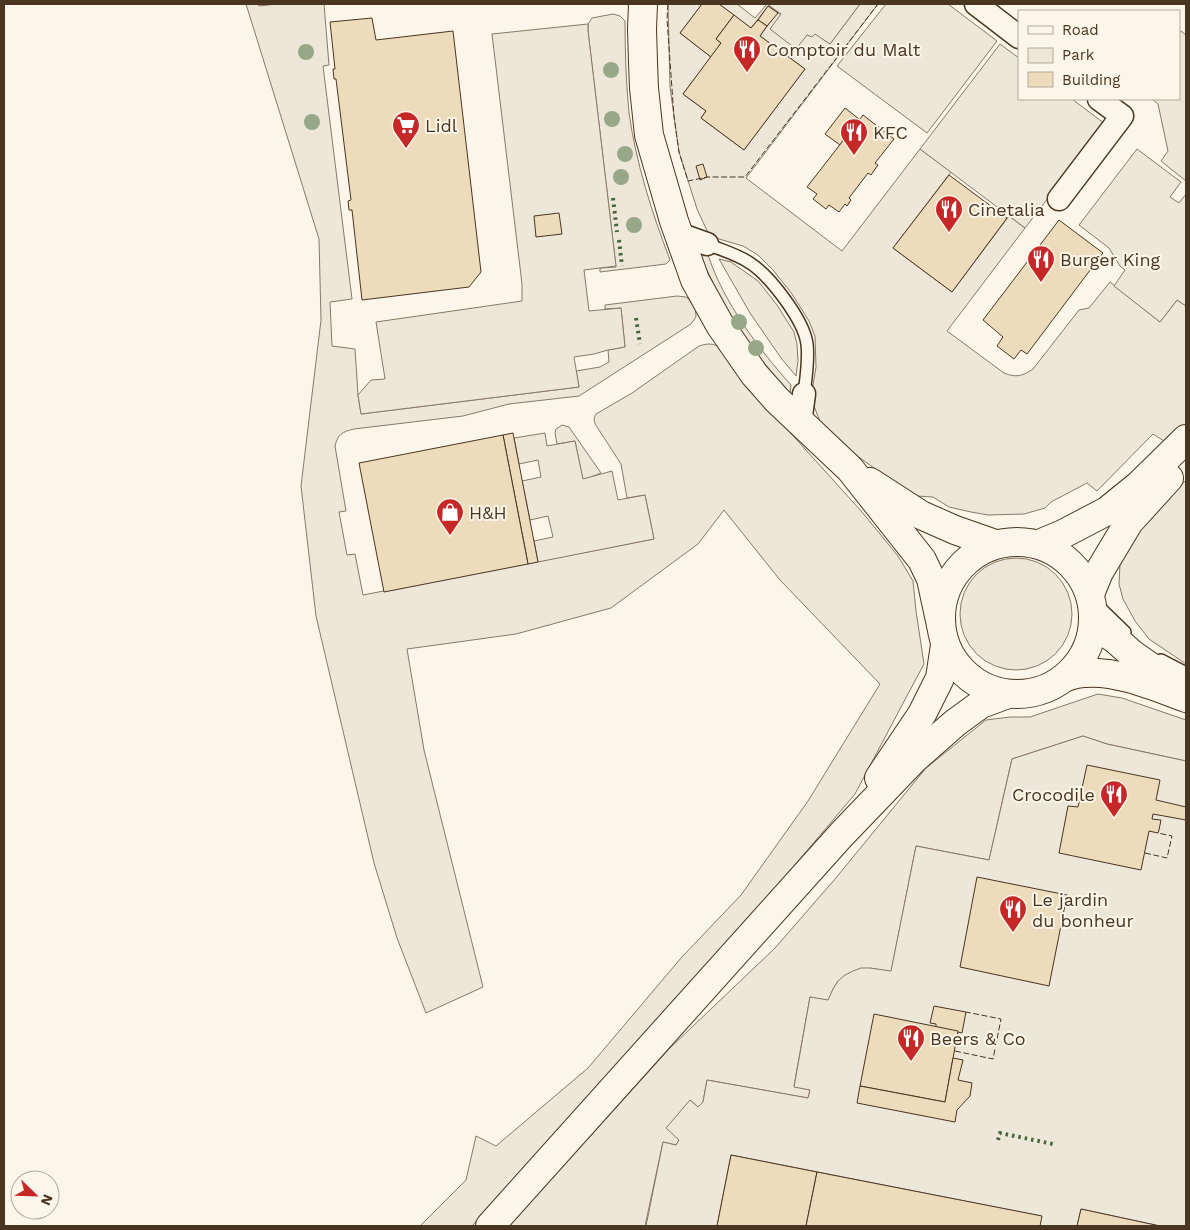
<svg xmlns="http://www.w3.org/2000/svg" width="1190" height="1230" font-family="'Work Sans',sans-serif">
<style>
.green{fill:#ede6d9;stroke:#887966}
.parking{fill:#ede7d9;stroke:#887966}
.building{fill:#ecdcbc;stroke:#4a3520}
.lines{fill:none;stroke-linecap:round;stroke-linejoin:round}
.service-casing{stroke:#4a3520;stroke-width:14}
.minor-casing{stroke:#4a3520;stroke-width:25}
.tertiary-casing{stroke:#4a3520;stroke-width:30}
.secondary-casing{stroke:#4a3520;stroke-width:30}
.primary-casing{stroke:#4a3520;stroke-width:30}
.service{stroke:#fbf6e9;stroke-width:11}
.minor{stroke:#fbf6e9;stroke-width:22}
.tertiary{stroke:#fbf6e9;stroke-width:28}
.secondary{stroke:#fbf6e9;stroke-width:28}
.primary{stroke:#fbf6e9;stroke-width:28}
.hedge{stroke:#436837;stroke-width:4;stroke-dasharray:2.5 4;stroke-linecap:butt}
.fence{stroke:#4a3520;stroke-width:1;stroke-dasharray:6 2.5;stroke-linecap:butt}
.tree{fill:#96a887}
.labels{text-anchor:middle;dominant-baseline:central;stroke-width:4;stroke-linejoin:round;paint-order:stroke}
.poi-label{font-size:18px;fill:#4a3520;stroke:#fbf6e9;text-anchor:start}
</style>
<rect width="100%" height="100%" fill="#fbf6e9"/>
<g class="green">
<path d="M 246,4 L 258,4 L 259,6 L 277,4 L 324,4 L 329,65 L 323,66 L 352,299 L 330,302 L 332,346 L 355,349 L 358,395 L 361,414 L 579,387 L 576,371 L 600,367 L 609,362 L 608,350 L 625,347 L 621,308 L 605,309 L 605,305 L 677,296 L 686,297 L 695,304 L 696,317 L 691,324 L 579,396 L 509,404 L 463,416 L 354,429 C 342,432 338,434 335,446 L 346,511 L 339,512 L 347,555 L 355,554 L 363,595 L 654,539 L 645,495 L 627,498 L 621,464 L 597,427 C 594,422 593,419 596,414 L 632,393 L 699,346 C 708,343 714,343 722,349 L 758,397 L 862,512 L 898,556 L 913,581 L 916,611 L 924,664 L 909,692 L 855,794 L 755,912 L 472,1226 L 420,1226 L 466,1180 L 476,1136 L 496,1146 L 588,1068 L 681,958 L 741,895 L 808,801 L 880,684 L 780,580 L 724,510 L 698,544 L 611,608 L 516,634 L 407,649 L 424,750 L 483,987 L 426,1013 L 397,938 L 374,863 L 316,616 L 301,486 L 321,320 L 319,239 Z"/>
<path d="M 668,4 L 702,4 L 680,33 L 711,57 L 683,94 L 706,111 L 701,118 L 744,150 L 805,69 L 760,36 L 777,13 L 768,6 L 751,28 L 719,4 L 737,4 L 755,18 L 767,4 L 807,35 L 815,33 L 830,44 L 860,4 L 878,4 L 746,178 L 842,251 L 920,149 L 951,172 L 893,248 L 952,292 L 1009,216 L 1025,228 L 947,331 L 1004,373 C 1016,378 1023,376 1033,369 L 1079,310 L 1089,308 L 1110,282 L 1160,322 L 1177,300 L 1186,306 L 1186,455 L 1153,434 L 1097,491 L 1087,483 L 1051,502 L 1045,508 L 1024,514 L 988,515 L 971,512 L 949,507 L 933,497 L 916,496 L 900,487 L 838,442 L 821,424 L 814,406 L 812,391 L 816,367 L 815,336 L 809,321 L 792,294 L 773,270 L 758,255 L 743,246 L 719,239 L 709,235 L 697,209 L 679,152 L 670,87 Z"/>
<path d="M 613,14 L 620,16 L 625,21 C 625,52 626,82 629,113 C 636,163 652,213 670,260 L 666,264 L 600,272 L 600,268 L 616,267 L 588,31 L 588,24 L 592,18 Z"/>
<path d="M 699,253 L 708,255 C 724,303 758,348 791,385 L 790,394 C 776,377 761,360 748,342 C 728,315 713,284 699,253 Z"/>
<polygon points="719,259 731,262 758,281 777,305 794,332 797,344 798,361 796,376 781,358 750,313"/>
<polygon points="562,425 569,427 601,473 583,480 575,441 557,444 555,433 556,429"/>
<polygon points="1186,480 1186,664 1149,639 1135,621 1123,599 1119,584 1120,564 1142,526"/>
<circle cx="1016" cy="614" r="56"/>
<polygon points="1098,694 1122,698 1186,720 1186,761 1107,744 1083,736 1012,759 989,860 916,846 891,972 870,968 838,981 833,989 828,1001 810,997 794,1086 810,1090 808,1098 707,1080 703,1102 698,1107 690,1100 679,1140 676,1145 663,1142 645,1226 509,1226 670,1048 775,948 835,879 926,768 986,720 1010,717 1030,717"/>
</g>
<g class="parking">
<polygon points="767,4 860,4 830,44 815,34 812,37 807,35 796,49 770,29 781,14"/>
<polygon points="886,4 948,4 997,41 927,133 837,66"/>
<polygon points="588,24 588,31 616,266 584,270 585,278 589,311 621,308 625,347 608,350 594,354 574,357 579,387 361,414 358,395 371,380 385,379 376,322 522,301 522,284 492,34"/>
<polygon points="1181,31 1186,35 1186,181 1161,161 1168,151 1158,104 1152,99 1179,99 1179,34"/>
<polygon points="1000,44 1019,58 1019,99 1072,99 1105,124 1025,228 920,149"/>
<polygon points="1137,149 1181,182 1170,197 1179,203 1186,194 1186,306 1177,300 1160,322 1114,286 1125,270 1120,266 1109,248 1079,225"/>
<polygon points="545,433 547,446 575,441 583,479 612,471 618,500 645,495 654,539 538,562 534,541 553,537 548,516 530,520 522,481 541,477 538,460 519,464 514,438"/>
<polygon points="1083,736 1107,744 1186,761 1186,1226 1160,1226 1081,1209 1077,1226 1040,1226 1041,1216 731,1155 717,1226 646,1226 663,1142 676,1145 679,1140 666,1128 690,1100 698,1107 703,1102 707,1080 808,1098 810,1090 794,1087 810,997 828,1000 833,989 838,981 845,975 853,971 861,968 870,968 891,971 916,846 989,860 1012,759"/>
</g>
<g class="building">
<polygon points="702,4 719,4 734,15 716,39 721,43 711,57 680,33"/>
<polygon points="768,6 778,13 767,26 758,20"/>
<polygon points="734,15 751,28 758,20 767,26 760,36 805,69 744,150 701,118 706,111 683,94 721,43 716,39"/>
<polygon points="372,18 376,40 453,31 481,272 469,287 362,300 352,210 349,210 348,201 351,200 336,79 334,79 333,69 335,69 330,22"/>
<polygon points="845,108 859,119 840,145 825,134"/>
<polygon points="863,115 894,139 875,163 878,165 871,175 868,173 849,198 851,200 847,206 845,204 839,212 829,205 826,209 813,199 817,194 807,187"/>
<polygon points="703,164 707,177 700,180 696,166"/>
<polygon points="949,175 1007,218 952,292 893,248"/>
<polygon points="559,213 562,234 536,237 534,216"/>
<polygon points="1059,220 1103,253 1027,354 1021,350 1014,359 997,346 1003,337 983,320"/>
<polygon points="513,433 538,562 528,564 503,435"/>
<polygon points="503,435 528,564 384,592 359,463"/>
<polygon points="1087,765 1160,780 1156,800 1186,807 1186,820 1153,814 1152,819 1161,820 1159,830 1158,833 1149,831 1141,870 1059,853 1068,806 1078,807"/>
<polygon points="977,877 1067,895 1049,986 960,967"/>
<polygon points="934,1006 966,1012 962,1033 936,1027 936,1024 930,1023"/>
<polygon points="874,1014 958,1031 945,1102 860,1086"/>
<polygon points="953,1058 963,1060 958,1080 972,1083 970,1096 957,1110 955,1122 857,1103 860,1086 945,1102"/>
<polygon points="731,1155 817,1172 806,1226 717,1226"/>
<polygon points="817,1172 1042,1216 1040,1226 806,1226"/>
<polygon points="1081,1209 1160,1226 1077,1226"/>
</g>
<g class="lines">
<g class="service-casing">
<g id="service">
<path d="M 707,244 C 721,250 737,254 750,263 C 770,276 804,320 807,344 C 809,360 806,378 804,394"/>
<polyline points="1093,601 1125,632"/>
<polyline points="1161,660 1186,673"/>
</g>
</g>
<g class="minor-casing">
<g id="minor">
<polyline points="976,4 1019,37"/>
<polyline points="1059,199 1122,116 1099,99"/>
<polyline points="679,234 707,244"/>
<polyline points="800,423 804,394"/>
</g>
</g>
<g class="tertiary-casing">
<g id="tertiary">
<polyline points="643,4 642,29 643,62 644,88 649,135 674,221 695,280 720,325 754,374 777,400 850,469 922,560 931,579 941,625"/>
<polyline points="870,482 921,515 955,530 995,544"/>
<polyline points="1094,622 1103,631 1115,639 1132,654 1175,684"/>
<path d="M 1066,677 C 1072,675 1079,673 1085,673 C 1117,670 1156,687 1186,698"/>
</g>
</g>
<g class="secondary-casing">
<g id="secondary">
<circle cx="1017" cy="618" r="76"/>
<polyline points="1039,544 1063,534 1107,511 1139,485 1186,439"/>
<polyline points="1090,594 1099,572 1129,522 1169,478"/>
</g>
</g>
<g class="primary-casing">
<g id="primary">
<polyline points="879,778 922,714 940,678 945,645"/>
<polyline points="490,1226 842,834 913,760 955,723 981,704 1008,694"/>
</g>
</g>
<use href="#service" class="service"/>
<use href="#minor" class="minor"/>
<use href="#tertiary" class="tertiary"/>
<use href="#secondary" class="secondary"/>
<use href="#primary" class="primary"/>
<g class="hedge">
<polyline points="613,198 617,232"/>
<polyline points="619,240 622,266"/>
<polyline points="636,318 640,344"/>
<polyline points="998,1140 1000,1133 1053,1144"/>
</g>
<g class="fence">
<polyline points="668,4 667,19 674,117 679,152 688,181 707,177 745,177 878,4"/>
<polyline points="1145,853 1167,858 1172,836 1158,833"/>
<polyline points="955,1051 993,1059 1001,1019 966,1012"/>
</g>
</g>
<g class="tree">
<circle cx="306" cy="52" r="8"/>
<circle cx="611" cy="70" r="8"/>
<circle cx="612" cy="119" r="8"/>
<circle cx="312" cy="122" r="8"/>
<circle cx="625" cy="154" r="8"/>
<circle cx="621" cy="177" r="8"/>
<circle cx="634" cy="225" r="8"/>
<circle cx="739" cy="322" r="8"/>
<circle cx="756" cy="348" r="8"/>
</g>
<defs>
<g id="restaurant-pin" transform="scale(1.4375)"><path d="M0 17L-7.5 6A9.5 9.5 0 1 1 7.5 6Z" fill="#c62828" stroke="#fbf6e9"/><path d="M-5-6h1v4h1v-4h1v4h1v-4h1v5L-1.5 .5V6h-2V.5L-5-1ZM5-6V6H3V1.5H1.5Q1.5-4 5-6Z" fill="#fff"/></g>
<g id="supermarket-pin" transform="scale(1.4375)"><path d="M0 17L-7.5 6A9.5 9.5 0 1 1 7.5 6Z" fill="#c62828" stroke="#fbf6e9"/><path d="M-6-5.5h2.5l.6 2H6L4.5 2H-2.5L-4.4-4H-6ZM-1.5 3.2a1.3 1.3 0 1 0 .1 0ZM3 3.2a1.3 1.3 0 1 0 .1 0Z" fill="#fff"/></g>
<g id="shop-pin" transform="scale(1.4375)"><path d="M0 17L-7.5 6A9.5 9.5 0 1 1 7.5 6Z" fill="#c62828" stroke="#fbf6e9"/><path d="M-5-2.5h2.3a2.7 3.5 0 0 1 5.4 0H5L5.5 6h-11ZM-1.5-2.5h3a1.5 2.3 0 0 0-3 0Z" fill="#fff"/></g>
</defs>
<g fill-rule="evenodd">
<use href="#restaurant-pin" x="747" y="49"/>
<use href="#supermarket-pin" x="406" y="125"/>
<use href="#restaurant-pin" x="854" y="132"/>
<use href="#restaurant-pin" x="949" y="209"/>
<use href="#restaurant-pin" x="1041" y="259"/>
<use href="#shop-pin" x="450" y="512"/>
<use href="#restaurant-pin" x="1114" y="794"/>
<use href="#restaurant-pin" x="1013" y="909"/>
<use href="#restaurant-pin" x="911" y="1038"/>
</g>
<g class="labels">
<g class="poi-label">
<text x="766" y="49">Comptoir du Malt</text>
<text x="425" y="125">Lidl</text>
<text x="873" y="132">KFC</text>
<text x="968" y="209">Cinetalia</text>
<text x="1060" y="259">Burger King</text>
<text x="469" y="512">H&amp;H</text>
<text x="1095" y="794" text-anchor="end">Crocodile</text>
<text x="1032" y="899">Le jardin<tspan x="1032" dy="21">du bonheur</tspan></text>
<text x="930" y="1038">Beers &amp; Co</text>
</g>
</g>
<rect width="1190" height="1230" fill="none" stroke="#4a3520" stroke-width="10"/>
<rect x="1018" y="10" width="162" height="90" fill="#fbf6e9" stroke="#b4a999"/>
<rect x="1028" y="26" width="25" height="8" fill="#fbf6e9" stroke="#b4a999"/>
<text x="1062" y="35" font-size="15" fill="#4a3520">Road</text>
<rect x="1028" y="48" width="25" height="15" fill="#ede6d9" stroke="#b4a999"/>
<text x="1062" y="60" font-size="15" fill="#4a3520">Park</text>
<rect x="1028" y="72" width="25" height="15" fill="#ecdcbc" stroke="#b4a999"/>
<text x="1062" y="85" font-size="15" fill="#4a3520">Building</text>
<g transform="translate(35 1195) rotate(113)"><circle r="24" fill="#fbf6e9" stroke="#b4a999"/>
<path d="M0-4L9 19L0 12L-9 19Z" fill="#c62828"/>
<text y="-8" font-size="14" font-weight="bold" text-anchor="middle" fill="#4a3520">N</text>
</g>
</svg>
